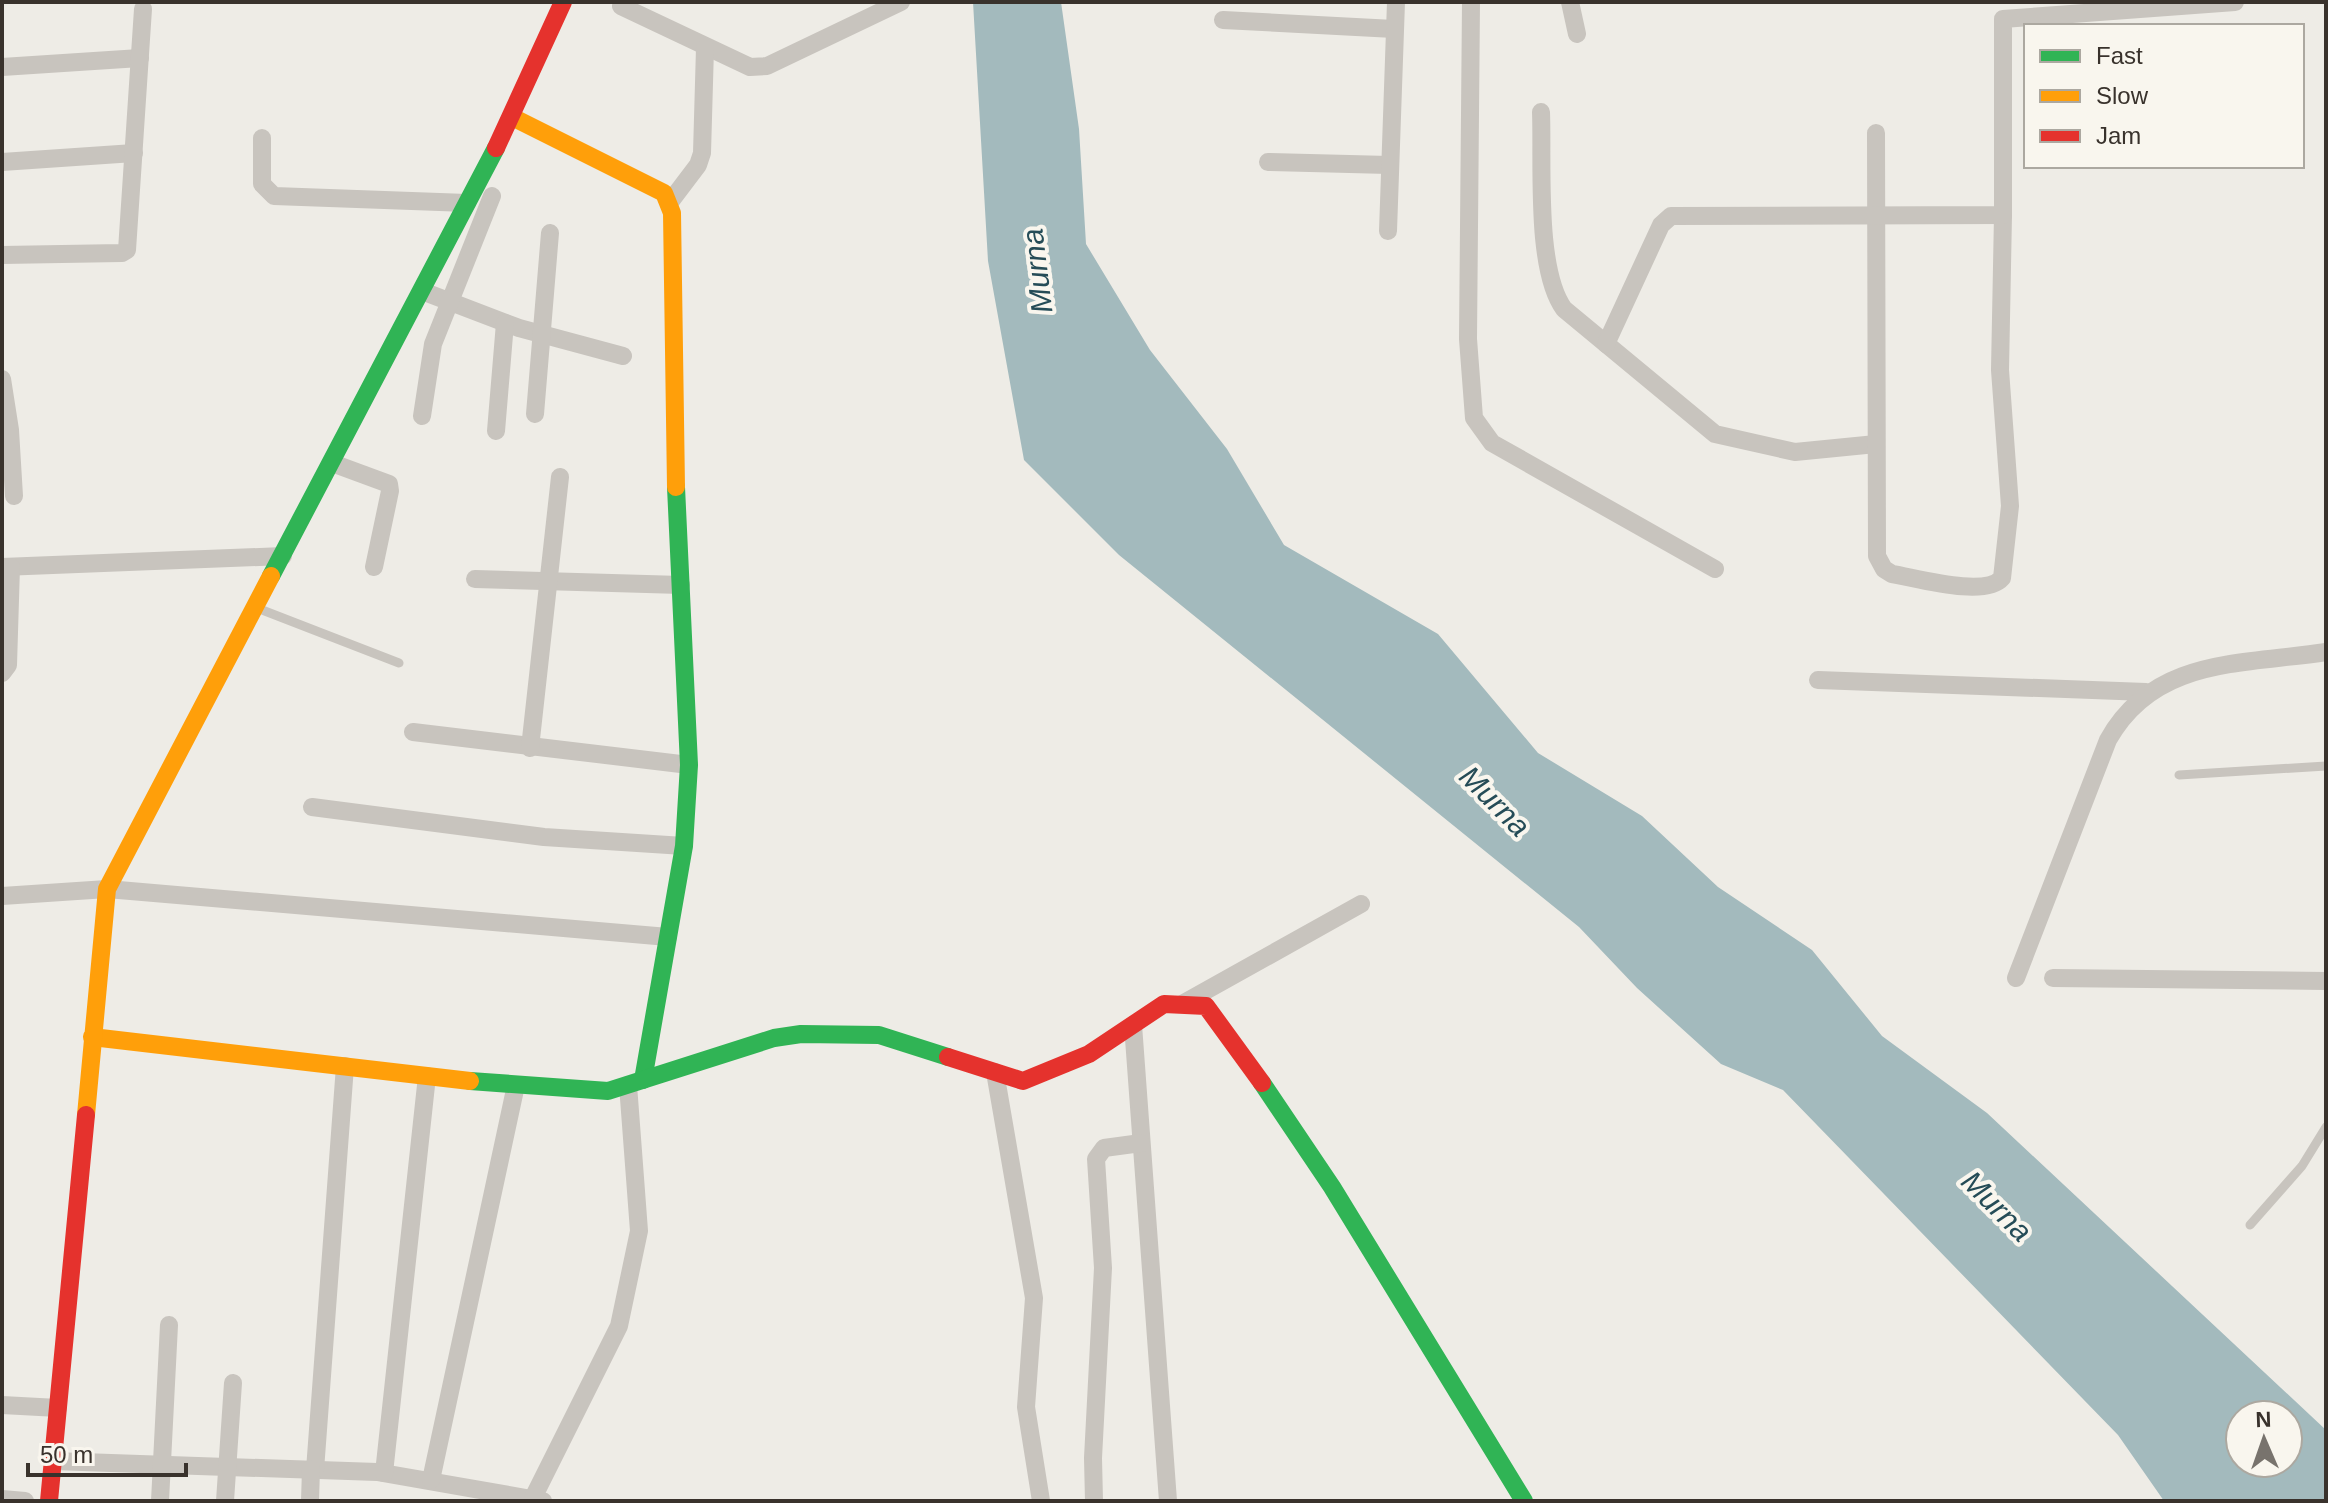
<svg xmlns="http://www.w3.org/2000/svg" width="2328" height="1503" font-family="Helvetica,sans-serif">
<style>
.water{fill:#a3babd;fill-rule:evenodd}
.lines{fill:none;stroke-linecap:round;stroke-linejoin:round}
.lane{stroke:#c8c4be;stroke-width:9}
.street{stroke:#c8c4be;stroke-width:18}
.fast{stroke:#30b455;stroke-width:18}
.slow{stroke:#ff9f0a;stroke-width:18}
.jam{stroke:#e5322d;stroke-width:18}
.labels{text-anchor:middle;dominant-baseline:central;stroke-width:8;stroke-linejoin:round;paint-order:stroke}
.water-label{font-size:30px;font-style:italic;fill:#254c57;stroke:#f9f6ee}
</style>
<rect width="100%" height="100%" fill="#eeece6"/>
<path class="water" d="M 973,2 L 1061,2 L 1079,129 L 1086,244 L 1150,350 L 1227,449 L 1284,545 L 1438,634 L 1538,753 L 1642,816 L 1718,887 L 1812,950 L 1882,1036 L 1987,1113 L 2326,1430 L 2326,1501 L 2164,1501 L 2118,1435 L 1783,1090 L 1721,1064 L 1637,988 L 1579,927 L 1119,555 L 1024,460 L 988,261 ZM 2240,1415 L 2288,1415 L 2288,1463 L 2240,1463 Z"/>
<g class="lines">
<g class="lane">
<polyline points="257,608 399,663"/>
<polyline points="2179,775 2326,766"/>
<polyline points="2250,1225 2302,1166 2326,1127"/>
</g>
<g class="street">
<polyline points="1471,2 1468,339 1474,418 1492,443 1715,569"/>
<polyline points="1570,2 1577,34"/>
<polyline points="621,6 750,67 767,66 901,2"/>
<polyline points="1223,20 1394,29"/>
<polyline points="2,67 140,58"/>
<path d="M 1541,112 C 1543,163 1535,269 1564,309 L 1715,434 L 1795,452 L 1876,444"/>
<path d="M 1876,133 L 1877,556 L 1884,569 L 1892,574 C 1917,578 1985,598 2002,578 L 2010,506 L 2000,370 L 2003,215"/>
<polyline points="262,138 262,184 274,196 467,203"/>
<polyline points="2,162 134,153"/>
<polyline points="1268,162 1389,165"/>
<polyline points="670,202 698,165 702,153 705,48"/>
<polyline points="1388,231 1396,2"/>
<polyline points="2,255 122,253 127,250 143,9"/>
<polyline points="422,291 519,328 623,356"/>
<polyline points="1606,344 1661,225 1671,216 2003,215 2003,19 2235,2"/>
<polyline points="2,379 10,430 14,496"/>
<polyline points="535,414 550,233"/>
<polyline points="422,416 433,344 492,196"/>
<polyline points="496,431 505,323"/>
<polyline points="332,463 389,484 390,491 374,567"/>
<polyline points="2,567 283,556"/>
<polyline points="475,579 681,585"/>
<polyline points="2,673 8,665 11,567"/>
<polyline points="1818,680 2146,692"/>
<polyline points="413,732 689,765"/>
<polyline points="530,748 560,477"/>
<polyline points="312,807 544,837 684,846"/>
<polyline points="2,896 107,889 668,937"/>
<path d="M 2016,978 L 2108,740 C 2154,657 2242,665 2326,652"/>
<polyline points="2053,978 2326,981"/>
<polyline points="1182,1004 1361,904"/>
<polyline points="1133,1025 1168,1501"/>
<polyline points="995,1072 1034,1298 1026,1407 1041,1501"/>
<polyline points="2,1405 58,1408"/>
<polyline points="53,1461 377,1472 543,1501"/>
<polyline points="315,1470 345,1066"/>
<polyline points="384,1473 427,1076"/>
<polyline points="431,1480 516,1085"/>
<polyline points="533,1498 619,1326 639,1231 628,1085"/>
<polyline points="2,1499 25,1501"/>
<polyline points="160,1501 169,1325"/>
<polyline points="225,1501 233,1383"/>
<polyline points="310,1501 311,1469"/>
<polyline points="1094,1501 1093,1458 1103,1268 1096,1159 1104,1148 1141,1143"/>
</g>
<g class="fast">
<polyline points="271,576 496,148"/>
<polyline points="643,1080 684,846 689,765 676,487"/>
<polyline points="470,1081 608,1091 774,1038 801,1034 879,1035 948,1057"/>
<polyline points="1262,1083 1332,1187 1524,1501"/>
</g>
<g class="slow">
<polyline points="512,117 664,193 672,213 676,487"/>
<polyline points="92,1037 470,1081"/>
<polyline points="86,1115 107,889 271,576"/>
</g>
<g class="jam">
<polyline points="496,148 563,2"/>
<polyline points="948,1057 1023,1081 1089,1054 1164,1004 1206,1006 1262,1083"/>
<polyline points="49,1501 86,1115"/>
</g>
</g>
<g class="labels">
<g class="water-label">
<text transform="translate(1037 271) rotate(-97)">Murna</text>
<text transform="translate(1495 801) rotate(45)">Murna</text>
<text transform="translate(1997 1206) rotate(45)">Murna</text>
</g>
</g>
<rect width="2328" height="1503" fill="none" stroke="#39322c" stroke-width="8"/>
<rect x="2024" y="24" width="280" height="144" fill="#f9f6ee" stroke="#aca8a0" stroke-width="2"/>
<rect x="2040" y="50" width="40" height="12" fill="#30b455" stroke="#aca8a0" stroke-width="2"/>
<text x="2096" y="64" font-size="24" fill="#39322c">Fast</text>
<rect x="2040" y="90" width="40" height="12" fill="#ff9f0a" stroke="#aca8a0" stroke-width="2"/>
<text x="2096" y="104" font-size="24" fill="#39322c">Slow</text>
<rect x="2040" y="130" width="40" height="12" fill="#e5322d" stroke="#aca8a0" stroke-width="2"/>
<text x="2096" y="144" font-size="24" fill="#39322c">Jam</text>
<g transform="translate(2264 1439) rotate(358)"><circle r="38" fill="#f9f6ee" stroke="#aca8a0" stroke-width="2"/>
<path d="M0-6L14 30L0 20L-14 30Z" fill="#78736d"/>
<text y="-12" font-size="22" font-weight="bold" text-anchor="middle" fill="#39322c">N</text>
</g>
<path d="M28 1463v12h158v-12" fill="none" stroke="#39322c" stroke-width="4"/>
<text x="40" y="1463" font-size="24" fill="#39322c" stroke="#f9f6ee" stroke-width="6" paint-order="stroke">50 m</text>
</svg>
